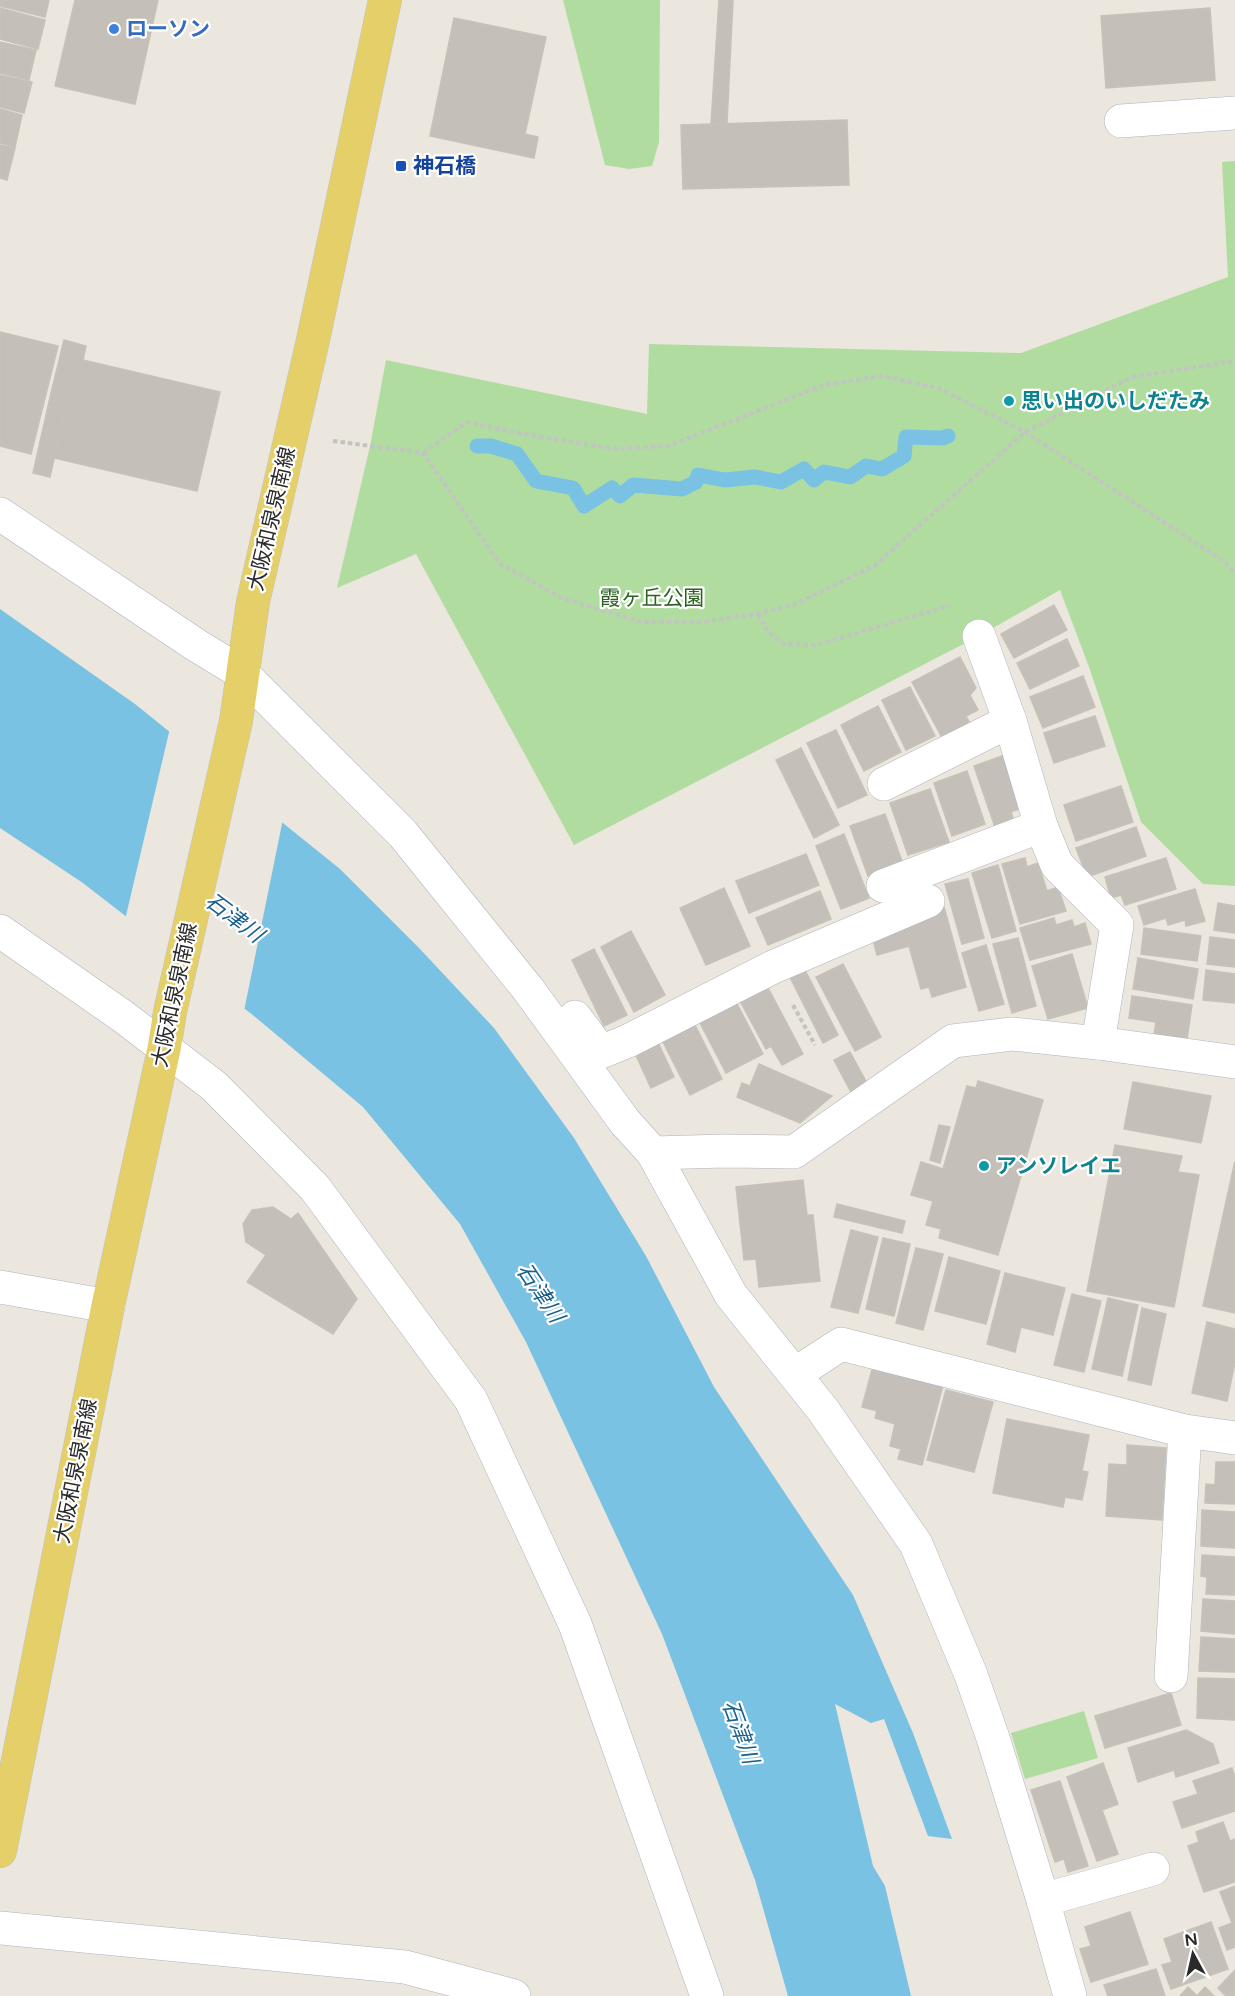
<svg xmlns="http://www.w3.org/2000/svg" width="1235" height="1996" font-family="'Varela Round','Noto Sans JP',sans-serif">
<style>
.green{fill:#b0dd9f}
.water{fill:#7ac2e4}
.pier{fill:#ebe6de}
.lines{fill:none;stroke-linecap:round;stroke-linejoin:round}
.stream{stroke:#7ac2e4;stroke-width:15}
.building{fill:#c4c0b9;stroke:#c6c2b7;stroke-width:1.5}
.minor-casing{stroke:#b1b3bd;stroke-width:34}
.major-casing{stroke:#c3c3c3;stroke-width:34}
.path{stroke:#c3c3c3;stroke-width:4;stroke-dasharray:4.5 3;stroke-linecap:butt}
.minor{stroke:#fff;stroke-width:33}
.major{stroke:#e5cf69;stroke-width:33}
.shop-dot{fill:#3f7fe0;stroke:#fff;stroke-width:2}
.transit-dot{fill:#1a4fb4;stroke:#fff;stroke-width:2}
.culture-dot{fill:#0f9aa8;stroke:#fff;stroke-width:2}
.labels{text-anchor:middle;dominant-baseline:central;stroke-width:4.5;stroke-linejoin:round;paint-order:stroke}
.shop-label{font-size:21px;font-weight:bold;fill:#366cbe;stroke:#fff;text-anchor:start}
.transit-label{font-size:21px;font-weight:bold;fill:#164399;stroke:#fff;text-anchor:start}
.culture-label{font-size:21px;font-weight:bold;fill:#0d838f;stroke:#fff;text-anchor:start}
.street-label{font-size:21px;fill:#2a2a2a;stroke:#fff}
.park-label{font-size:21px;fill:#2a6220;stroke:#fff}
.water-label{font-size:22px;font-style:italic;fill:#196090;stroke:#fff}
</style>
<rect width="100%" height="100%" fill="#ebe6de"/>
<g class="green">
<polygon points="563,0 660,0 659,142 652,166 629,169 605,165"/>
<polygon points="1235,161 1235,886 1203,884 1141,822 1089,667 1060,590 979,636 574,845 416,554 337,588 370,446 386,360 647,414 649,344 1021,353 1228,277 1222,162"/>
<polygon points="1084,1711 1098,1758 1025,1779 1011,1733"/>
</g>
<polygon class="water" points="0,609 135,704 340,869 419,948 494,1028 574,1138 646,1256 714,1387 853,1595 913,1733 952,1839 928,1836 884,1719 871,1723 835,1704 873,1866 885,1886 911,1996 788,1996 755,1880 662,1634 526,1342 460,1224 363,1107 254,1016 83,883 0,828"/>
<polygon class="pier" points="170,728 283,819 244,1011 125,920"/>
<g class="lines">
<polyline class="stream" points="477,446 491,446 517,454 536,481 573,488 584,506 612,488 620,496 633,485 682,489 696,482 698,475 725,480 755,477 781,482 804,469 814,480 824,472 850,477 866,466 882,469 904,456 906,437 943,438 948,436"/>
</g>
<g class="building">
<polygon points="0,0 49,0 45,17 0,6"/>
<polygon points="75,0 158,0 135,104 55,86"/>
<polygon points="719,0 733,0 727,123 711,124"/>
<polygon points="0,8 45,20 38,49 0,39"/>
<polygon points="1210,8 1215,80 1106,88 1101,16"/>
<polygon points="454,18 546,37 525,134 538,137 534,158 430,136"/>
<polygon points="0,42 36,50 29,80 0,73"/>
<polygon points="0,75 32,82 24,113 0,107"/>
<polygon points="0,109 22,115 15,147 0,143"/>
<polygon points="847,120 849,185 683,189 681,125"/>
<polygon points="0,145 15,148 7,180 0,178"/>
<polygon points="0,332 58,346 31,454 0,446"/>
<polygon points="64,340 86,346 83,360 220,392 197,491 54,458 68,397 51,393"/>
<polygon points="51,393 68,397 50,477 33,473"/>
<polygon points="1054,605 1067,630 1014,658 1001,634"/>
<polygon points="1067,639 1079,666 1030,689 1017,663"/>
<polygon points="960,657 976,688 970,695 978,710 966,716 972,727 944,741 912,682"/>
<polygon points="1083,676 1095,707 1043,728 1030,697"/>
<polygon points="910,687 935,736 906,750 882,700"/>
<polygon points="878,706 901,752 864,771 841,725"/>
<polygon points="1095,716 1105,746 1054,763 1044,733"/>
<polygon points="836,730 867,795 838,808 807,743"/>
<polygon points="801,748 839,825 814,838 776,760"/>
<polygon points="1005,755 1024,807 1011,812 1014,821 995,827 974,766"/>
<polygon points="967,771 985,824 952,836 934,783"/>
<polygon points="1121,786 1133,822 1076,841 1064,805"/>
<polygon points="930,789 949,842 908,855 890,803"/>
<polygon points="885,814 903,864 868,876 850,826"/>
<polygon points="1136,827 1146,856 1087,877 1076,848"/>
<polygon points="844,834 869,898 841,909 816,846"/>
<polygon points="806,854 819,885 749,913 736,881"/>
<polygon points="1025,858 1027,867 1038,863 1047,891 1058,887 1066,911 1020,924 1002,864"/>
<polygon points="1166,858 1176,889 1125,905 1121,895 1111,898 1105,877"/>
<polygon points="998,865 1016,931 992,938 972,873"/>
<polygon points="968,879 984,938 962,944 945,884"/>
<polygon points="724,888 750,946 706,965 680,908"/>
<polygon points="1195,889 1205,921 1186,926 1185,920 1168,925 1166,918 1144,925 1138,906"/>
<polygon points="820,891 831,919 768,945 756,918"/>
<polygon points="1218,903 1235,906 1235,933 1214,930"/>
<polygon points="944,907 966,987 932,997 929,987 921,989 909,946 877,955 870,928"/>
<polygon points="1054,918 1056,925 1072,920 1074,927 1085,923 1091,944 1030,960 1020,928"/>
<polygon points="1144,928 1201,936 1197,961 1141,954"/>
<polygon points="631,931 665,995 634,1012 601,947"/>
<polygon points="1210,937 1235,940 1235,967 1207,964"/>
<polygon points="1018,938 1036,1006 1012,1013 993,944"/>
<polygon points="986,945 1004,1004 979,1011 962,953"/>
<polygon points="594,949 627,1015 604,1026 572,960"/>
<polygon points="1072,954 1088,1008 1048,1019 1032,966"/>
<polygon points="1138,958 1198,969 1193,999 1133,989"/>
<polygon points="843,964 881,1037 855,1051 816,977"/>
<polygon points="803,966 838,1035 823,1043 788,973"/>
<polygon points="1206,970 1235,974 1235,1003 1203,1000"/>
<polygon points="766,984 803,1054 782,1065 771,1046 766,1049 739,999"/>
<polygon points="1132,996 1192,1005 1187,1039 1154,1035 1156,1022 1129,1018"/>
<polygon points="735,1000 763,1054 726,1073 698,1019"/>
<polygon points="692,1019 722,1079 690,1095 660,1036"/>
<polygon points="656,1038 674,1077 651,1088 633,1049"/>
<polygon points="850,1052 868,1085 852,1094 834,1060"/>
<polygon points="759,1064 832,1096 800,1123 737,1097 742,1083 750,1086"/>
<polygon points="978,1081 1043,1100 998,1255 939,1238 941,1229 926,1225 933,1201 911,1195 921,1162 943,1169 967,1086 976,1088"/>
<polygon points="1133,1082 1211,1096 1201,1143 1124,1129"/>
<polygon points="939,1125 950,1127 940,1163 930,1160"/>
<polygon points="1115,1145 1182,1156 1178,1172 1199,1175 1174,1307 1087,1291"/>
<polygon points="1235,1161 1235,1313 1203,1306"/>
<polygon points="803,1180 807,1215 813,1215 820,1281 759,1287 756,1259 744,1260 736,1187"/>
<polygon points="837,1204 905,1221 902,1233 834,1217"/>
<polygon points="273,1207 291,1219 298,1213 357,1299 333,1334 247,1282 266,1255 246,1242 243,1224 252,1210"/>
<polygon points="851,1230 878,1237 858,1313 831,1307"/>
<polygon points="883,1238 910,1244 894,1316 866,1309"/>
<polygon points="916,1248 943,1254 923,1330 896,1323"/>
<polygon points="949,1257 1000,1271 986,1324 935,1311"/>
<polygon points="1005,1273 1065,1288 1053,1335 1021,1327 1015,1352 987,1344"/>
<polygon points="1072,1294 1101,1301 1084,1372 1054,1365"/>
<polygon points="1108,1298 1138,1305 1122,1376 1092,1369"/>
<polygon points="1142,1308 1166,1314 1151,1385 1128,1380"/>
<polygon points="1207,1322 1235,1329 1235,1362 1227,1401 1192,1393"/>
<polygon points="873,1366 943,1385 922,1465 898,1459 901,1449 890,1446 895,1424 875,1418 877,1411 862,1407"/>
<polygon points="946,1390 993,1402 974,1472 927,1460"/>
<polygon points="1007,1419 1089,1435 1082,1471 1088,1472 1082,1500 1065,1497 1063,1507 993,1493"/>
<polygon points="1127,1445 1166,1448 1162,1520 1106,1516 1109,1464 1127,1465"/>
<polygon points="1216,1462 1235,1462 1235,1504 1205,1503 1206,1484 1215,1485"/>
<polygon points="1202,1510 1235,1512 1235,1548 1201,1546"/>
<polygon points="1202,1555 1235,1557 1235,1595 1206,1594 1207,1577 1201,1576"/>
<polygon points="1203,1599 1235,1601 1235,1634 1201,1631"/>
<polygon points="1201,1637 1235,1639 1235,1672 1199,1671"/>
<polygon points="1198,1678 1235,1679 1235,1720 1197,1718"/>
<polygon points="1171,1693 1181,1725 1105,1748 1095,1716"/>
<polygon points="1186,1730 1213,1744 1219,1763 1176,1777 1174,1770 1138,1782 1128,1748"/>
<polygon points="1103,1763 1118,1804 1102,1810 1118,1854 1097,1861 1067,1777"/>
<polygon points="1232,1768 1235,1777 1235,1811 1182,1828 1173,1802 1198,1794 1193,1781"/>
<polygon points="1060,1781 1088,1866 1068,1872 1064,1859 1055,1862 1031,1790"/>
<polygon points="1223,1822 1230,1841 1235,1839 1235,1882 1204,1892 1188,1846 1199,1842 1196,1832"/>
<polygon points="1235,1886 1235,1947 1227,1950 1219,1928 1232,1923 1220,1892"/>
<polygon points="1130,1912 1148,1964 1091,1982 1080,1949 1091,1946 1085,1927"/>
<polygon points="1211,1922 1228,1969 1171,1989 1162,1965 1172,1962 1164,1939"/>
<polygon points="1156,1969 1165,1996 1108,1996 1104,1985"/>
<polygon points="1235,1970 1235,1996 1226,1996 1218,1988"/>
<polygon points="1188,1987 1197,1996 1205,1987 1214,1996 1180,1996"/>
</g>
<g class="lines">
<g class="minor-casing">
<g id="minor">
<polyline points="1121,121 1235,113"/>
<polyline points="0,514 196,645 242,673 403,834 528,989 625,1122 653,1153 731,1295 823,1410 916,1544 971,1675 993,1738 1043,1900 1070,1996"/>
<polyline points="979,636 1010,721 1041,826 1057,865 1117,925 1098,1043"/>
<polyline points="884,784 1010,721"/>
<polyline points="883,886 1041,826"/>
<polyline points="0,931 121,1015 214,1086 315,1188 471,1400 575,1624 707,1996"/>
<polyline points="575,1017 601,1052 628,1041 773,967 928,901"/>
<polyline points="653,1153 725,1151 794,1152 953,1041 1012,1034 1098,1043 1235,1062"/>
<polyline points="0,1287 108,1306"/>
<polyline points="795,1374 841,1344 1185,1431 1235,1438"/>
<polyline points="1171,1676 1185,1431"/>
<polyline points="1043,1900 1153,1869"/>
<polyline points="0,1928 405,1967 514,1996"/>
</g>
</g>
<g class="major-casing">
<polyline id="major" points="0,1851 108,1306 164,1049 170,1012 236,721 253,602 313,340 385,0"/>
</g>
<g class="path">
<polyline points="333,441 423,453 500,564 562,598 641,622 700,622 758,614 793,605 874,566 1025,432 1132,377 1235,361"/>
<polyline points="423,453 467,422 518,433 614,449 668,446 824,385 881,376 938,388 1025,432 1225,562 1235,573"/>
<polyline points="758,614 769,633 784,644 816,645 949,606"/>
<polyline points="793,1005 815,1045"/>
</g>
<use href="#minor" class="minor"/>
<use href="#major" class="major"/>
</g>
<circle class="shop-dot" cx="114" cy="29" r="6"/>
<rect class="transit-dot" x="395" y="160" width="12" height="12" rx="3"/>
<g class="culture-dot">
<circle cx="1009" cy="401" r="6"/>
<circle cx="984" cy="1166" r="6"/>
</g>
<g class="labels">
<g class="shop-label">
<text x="126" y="29">ローソン</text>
</g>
<g class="transit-label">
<text x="413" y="166">神石橋</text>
</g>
<g class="culture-label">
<text x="1021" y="401">思い出のいしだたみ</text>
<text x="996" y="1166">アンソレイエ</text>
</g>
<g class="street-label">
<text transform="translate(272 519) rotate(-77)">大阪和泉泉南線</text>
<text transform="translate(175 995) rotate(-78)">大阪和泉泉南線</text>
<text transform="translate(76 1471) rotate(-79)">大阪和泉泉南線</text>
</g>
<g class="park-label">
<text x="652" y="598">霞ヶ丘公園</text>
</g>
<g class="water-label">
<text transform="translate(234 918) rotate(37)">石津川</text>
<text transform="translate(540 1293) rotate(56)">石津川</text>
<text transform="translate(740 1732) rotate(70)">石津川</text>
</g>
</g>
<g transform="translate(1193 1954) rotate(352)" stroke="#ffffff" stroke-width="4.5" paint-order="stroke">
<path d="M0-4.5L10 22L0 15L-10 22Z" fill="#2a2a2a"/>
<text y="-9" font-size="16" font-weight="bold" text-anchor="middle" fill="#2a2a2a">N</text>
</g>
</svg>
